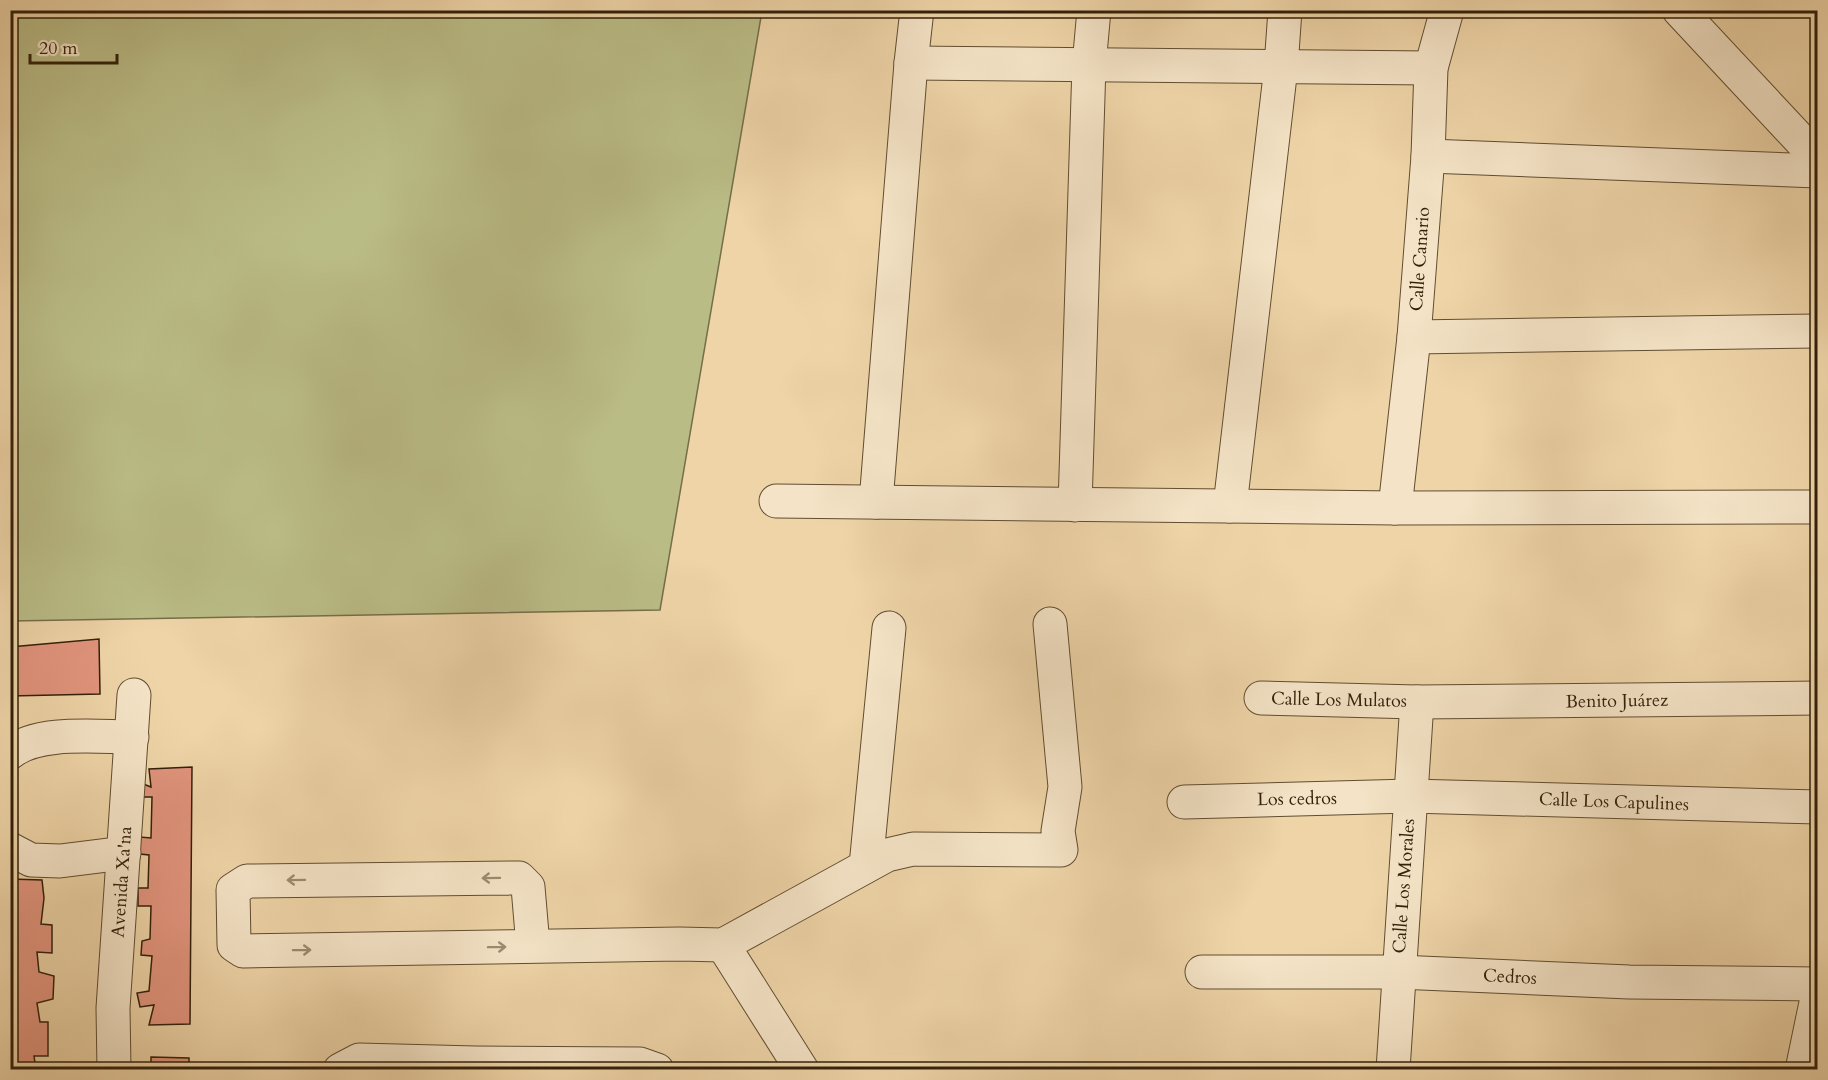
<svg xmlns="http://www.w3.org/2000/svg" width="1828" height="1080" font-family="Cardo,serif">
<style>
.green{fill:#babc86;stroke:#766e48;stroke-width:1.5}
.building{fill:#e1947d;stroke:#32200a;stroke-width:1.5}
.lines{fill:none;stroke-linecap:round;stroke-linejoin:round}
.minor-casing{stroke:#614d31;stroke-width:35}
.minor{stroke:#f4e3c6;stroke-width:33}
.oneway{stroke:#9d8b71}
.labels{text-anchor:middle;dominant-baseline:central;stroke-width:4.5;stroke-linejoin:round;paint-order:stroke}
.street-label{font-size:18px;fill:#32200a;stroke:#f4e3c6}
</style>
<rect width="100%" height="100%" fill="#eed4a7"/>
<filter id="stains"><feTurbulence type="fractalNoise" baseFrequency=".00333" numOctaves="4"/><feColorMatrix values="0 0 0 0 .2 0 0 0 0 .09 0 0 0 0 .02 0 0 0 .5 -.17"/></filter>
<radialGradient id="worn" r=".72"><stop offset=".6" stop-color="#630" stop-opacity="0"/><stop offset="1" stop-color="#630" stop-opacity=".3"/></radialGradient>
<polygon class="green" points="10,11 762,11 660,610 11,621"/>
<g class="building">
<polygon points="99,639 100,694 10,696 10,647"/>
<polygon points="192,767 190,1024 149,1025 154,1005 140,1007 137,993 149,991 152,956 141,955 142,941 150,939 151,906 138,906 138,888 148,888 149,855 140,854 140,837 151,838 152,797 140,797 141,783 151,787 149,769"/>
<polygon points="10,879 42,880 44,898 41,924 52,925 52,953 37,952 39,972 54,976 53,999 37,1003 40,1022 48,1022 48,1056 34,1056 36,1070 10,1070"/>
<polygon points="151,1057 189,1058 189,1070 151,1070"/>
</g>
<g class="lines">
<g class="minor-casing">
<g id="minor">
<polyline points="1679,10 1818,159"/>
<polyline points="911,63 1431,68"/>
<polyline points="1428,156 1818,171"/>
<polyline points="1414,337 1818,331"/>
<polyline points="776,501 1395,508 1818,507"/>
<polyline points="876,502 911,63 917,10"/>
<polyline points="1075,505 1089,65 1094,10"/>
<polyline points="1230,506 1281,67 1285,10"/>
<polyline points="1395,508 1414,337 1428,156 1431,68 1447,10"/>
<polyline points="1261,698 1417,702 1818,698"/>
<path d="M 10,753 C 37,730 97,737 132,737"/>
<polyline points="1184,802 1410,796 1818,807"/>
<polyline points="10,849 31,860 60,861 124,853"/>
<polyline points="866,866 889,628"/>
<polyline points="723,945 802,1070"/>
<polyline points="533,946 528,887 519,878 247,881 233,890 234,945 243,951 679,944 723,945 887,855 913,849 1061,850 1058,831 1065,787 1050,624"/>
<polyline points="1202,972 1398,972 1629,982 1818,984"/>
<polyline points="114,1070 113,1008 134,695"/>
<polyline points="340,1070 359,1060 475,1063 640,1064 657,1070"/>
<polyline points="1393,1070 1417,702"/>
<polyline points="1802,1070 1818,993"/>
</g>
</g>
<use href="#minor" class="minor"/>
</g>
<defs><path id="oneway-shaft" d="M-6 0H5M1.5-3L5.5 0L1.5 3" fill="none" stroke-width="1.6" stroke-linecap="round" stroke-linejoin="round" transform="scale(1.5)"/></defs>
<g class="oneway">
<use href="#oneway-shaft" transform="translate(491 878) rotate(179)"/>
<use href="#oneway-shaft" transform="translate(296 880) rotate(179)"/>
<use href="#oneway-shaft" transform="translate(497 947) rotate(-1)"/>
<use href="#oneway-shaft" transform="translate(302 950) rotate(-1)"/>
</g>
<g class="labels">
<g class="street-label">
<text transform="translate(1420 259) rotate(-86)">Calle Canario</text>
<text transform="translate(1339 700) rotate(1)">Calle Los Mulatos</text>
<text transform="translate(1617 701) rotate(-1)">Benito Juárez</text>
<text transform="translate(1297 799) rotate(-1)">Los cedros</text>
<text transform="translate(1614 802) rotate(2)">Calle Los Capulines</text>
<text transform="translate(122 882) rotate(-86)">Avenida Xa'na</text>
<text transform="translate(1404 886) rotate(-86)">Calle Los Morales</text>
<text transform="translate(1510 977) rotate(3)">Cedros</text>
</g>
</g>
<rect width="1828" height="1080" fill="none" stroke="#eed4a7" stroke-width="36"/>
<rect x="12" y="12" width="1804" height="1056" fill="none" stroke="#32200a" stroke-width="3"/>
<rect x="18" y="18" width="1792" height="1044" fill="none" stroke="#32200a" stroke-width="1.5"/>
<path d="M30 54v9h87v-9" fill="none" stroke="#32200a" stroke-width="3"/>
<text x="39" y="54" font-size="18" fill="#32200a" stroke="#f4e3c6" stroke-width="4.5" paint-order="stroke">20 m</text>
<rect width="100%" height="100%" filter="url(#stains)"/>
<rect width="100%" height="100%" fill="url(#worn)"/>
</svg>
